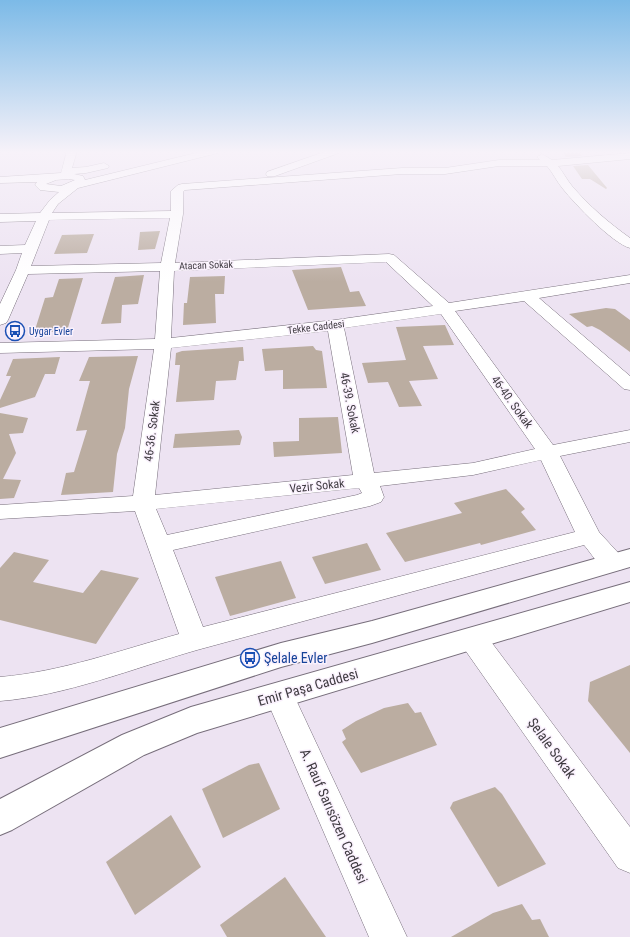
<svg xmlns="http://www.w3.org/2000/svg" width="630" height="937" font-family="'Roboto Condensed',sans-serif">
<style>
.building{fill:#bbada1}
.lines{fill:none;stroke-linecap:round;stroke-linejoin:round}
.minor-casing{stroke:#776e7b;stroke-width:1}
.major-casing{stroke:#776e7b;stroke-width:2}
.minor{fill:#fff;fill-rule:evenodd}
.major{fill:#fff;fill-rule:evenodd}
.labels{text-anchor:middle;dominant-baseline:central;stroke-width:3;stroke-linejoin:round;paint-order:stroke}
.far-street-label{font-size:10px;fill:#3f3b41;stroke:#faf1fd}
.far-transit-label{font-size:10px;fill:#164399;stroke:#faf1fd;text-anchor:start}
.street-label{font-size:12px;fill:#3f3b41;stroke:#faf1fd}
.near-transit-label{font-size:14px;fill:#164399;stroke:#faf1fd;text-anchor:start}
.near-street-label{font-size:14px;fill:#3f3b41;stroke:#faf1fd}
</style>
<rect width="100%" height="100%" fill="#ede3f2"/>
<g class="building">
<polygon points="562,151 578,151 582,156 566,157"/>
<polygon points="588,165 607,188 606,189 590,179 582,179 573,166"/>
<polygon points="160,231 155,249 138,250 140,232"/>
<polygon points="94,234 87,253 54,254 62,235"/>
<polygon points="341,267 350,292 359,291 366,306 308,310 292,270"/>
<polygon points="144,275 138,304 122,305 121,323 101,324 115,277"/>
<polygon points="225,276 224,294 215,294 216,323 183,325 184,303 187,303 190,277"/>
<polygon points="83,278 67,331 34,333 45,298 53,297 59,279"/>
<polygon points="606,308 615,309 630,320 630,352 600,330 592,326 587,327 569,314"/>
<polygon points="445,325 454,345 423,346 438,379 409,381 422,406 399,407 388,382 368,383 362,363 406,360 396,327"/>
<polygon points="313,346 316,350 322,351 327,388 283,389 283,370 265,371 262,349"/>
<polygon points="243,347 244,361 239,361 236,380 216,381 214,400 176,402 180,365 175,365 176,353 182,351"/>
<polygon points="138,356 129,389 125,428 117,454 113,492 61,495 66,473 74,472 87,430 76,431 90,381 79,381 89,357"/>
<polygon points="60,357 55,374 45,374 35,397 0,408 0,400 11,376 6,376 13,359"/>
<polygon points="0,413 28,418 23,433 9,434 16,453 3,479 21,480 14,498 0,499"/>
<polygon points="338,417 342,453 274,457 273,442 299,441 299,418"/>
<polygon points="239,430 242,437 240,445 173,448 175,434"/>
<polygon points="506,489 525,509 521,512 536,530 481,545 480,543 405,562 386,533 462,513 454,503"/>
<polygon points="367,543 381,570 325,584 312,557"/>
<polygon points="14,552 49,560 33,582 83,593 101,570 139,578 96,644 0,620 0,568"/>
<polygon points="281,561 296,598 230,616 215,577"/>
<polygon points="630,665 630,753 588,701 590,682"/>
<polygon points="408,703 415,713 421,712 437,745 361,773 342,742 346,739 342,730 356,721 384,708"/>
<polygon points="259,763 280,809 223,838 202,789 249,765"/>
<polygon points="495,787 502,794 546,864 498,887 450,808 453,802"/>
<polygon points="171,815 201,867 135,915 106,862"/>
<polygon points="285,877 326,937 227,937 220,925"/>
<polygon points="522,904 532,920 540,919 549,937 451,937 493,913"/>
</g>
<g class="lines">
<g class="minor-casing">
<g id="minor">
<path d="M 67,151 L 77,151 L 72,168 L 86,167 L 104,163 L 109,166 L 108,168 L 86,173 L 74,174 L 83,176 L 85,180 L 204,151 L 220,151 L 218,153 L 78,188 L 58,204 L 52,213 L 171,211 L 171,191 L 178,185 L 182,184 L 402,168 L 445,168 L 499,160 L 540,160 L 537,157 L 542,154 L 552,160 L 630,153 L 630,159 L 558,166 C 563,172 567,180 572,186 C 589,206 609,223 630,238 L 630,248 C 612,243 575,204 563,189 C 557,182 553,173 547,166 L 499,166 L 445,174 L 402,174 L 185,190 L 183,192 L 183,214 L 175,263 L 389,254 L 394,255 L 449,303 L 630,275 L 630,283 L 539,298 L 630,376 L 630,390 L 624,389 L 524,301 L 455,311 L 553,445 L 630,430 L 630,442 L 560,456 L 599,532 L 622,557 L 625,563 L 622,569 C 602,575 596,559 584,545 C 455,580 326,615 197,650 C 134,668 65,696 0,701 L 0,677 C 61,672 121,650 179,634 L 135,511 L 0,519 L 0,505 L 133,496 L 154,349 L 0,353 L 0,343 L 155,339 L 160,271 L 28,274 L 8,320 L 6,323 L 0,325 L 0,304 L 16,270 L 22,253 L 0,254 L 0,246 L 25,245 L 36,221 L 0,222 L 0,214 L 40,213 L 50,200 L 59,192 L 40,190 L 35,185 L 37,182 L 0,183 L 0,177 L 61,173 ZM 69,179 L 75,180 L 61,186 L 46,184 L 56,180 ZM 170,218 L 161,263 L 31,266 L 49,220 ZM 386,262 L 433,306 L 335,320 L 171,338 L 174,271 ZM 441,314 L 535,449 L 473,463 L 374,473 L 344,328 ZM 328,331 L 353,475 L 155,495 L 171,348 ZM 541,460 L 575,532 L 203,627 L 173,550 L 370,506 L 381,502 L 384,497 L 380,486 L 473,475 ZM 359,488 L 362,493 L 357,495 L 167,535 L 156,509 Z"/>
<polygon points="327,151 341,151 339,153 275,176 267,176 266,174 267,172"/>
<polygon points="473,628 483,631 630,827 630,873 618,868 463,647 459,639 463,631"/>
<polygon points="280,684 290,687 407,937 369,937 265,696 270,687"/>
</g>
</g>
<g class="major-casing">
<g id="major">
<polygon points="630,549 630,567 372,643 281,667 0,758 0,728 281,643 372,621"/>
<polygon points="630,582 630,602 197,733 144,755 12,830 0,835 0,799 122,735 191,707"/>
</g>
</g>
<use href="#minor" class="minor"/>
<use href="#major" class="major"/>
</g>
<linearGradient id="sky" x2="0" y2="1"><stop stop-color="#7cbae7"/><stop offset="0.54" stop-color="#f7f2f9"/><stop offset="1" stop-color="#f7f2f9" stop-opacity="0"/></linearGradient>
<rect width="630" height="282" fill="url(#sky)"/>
<defs>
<g id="bus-ring" transform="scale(1)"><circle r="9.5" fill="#faf1fd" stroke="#1a4fb4" stroke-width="1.5"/><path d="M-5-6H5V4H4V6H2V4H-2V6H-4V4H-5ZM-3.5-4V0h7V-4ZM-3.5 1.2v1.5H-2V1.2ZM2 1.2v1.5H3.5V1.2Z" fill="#1a4fb4"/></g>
</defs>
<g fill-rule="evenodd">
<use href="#bus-ring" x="15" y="331"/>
<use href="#bus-ring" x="250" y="658"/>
</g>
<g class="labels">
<g class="far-street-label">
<text transform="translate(206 265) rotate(-2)">Atacan Sokak</text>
<text transform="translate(316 327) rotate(-7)">Tekke Caddesi</text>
</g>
<g class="far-transit-label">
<text x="29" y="331">Uygar Evler</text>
</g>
<g class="street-label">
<text transform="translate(512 402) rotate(54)">46-40. Sokak</text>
<text transform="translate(350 403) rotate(79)">46-39. Sokak</text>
<text transform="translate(152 431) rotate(-83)">46-36. Sokak</text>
<text transform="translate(317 486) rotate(-6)">Vezir Sokak</text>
</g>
<g class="near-transit-label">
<text x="264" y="658">Şelale Evler</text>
</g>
<g class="near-street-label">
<text transform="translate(308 687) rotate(-16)">Emir Paşa Caddesi</text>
<text transform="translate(552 748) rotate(54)">Şelale Sokak</text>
<text transform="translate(334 816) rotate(66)">A. Rauf Sarısözen Caddesi</text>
</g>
</g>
</svg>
